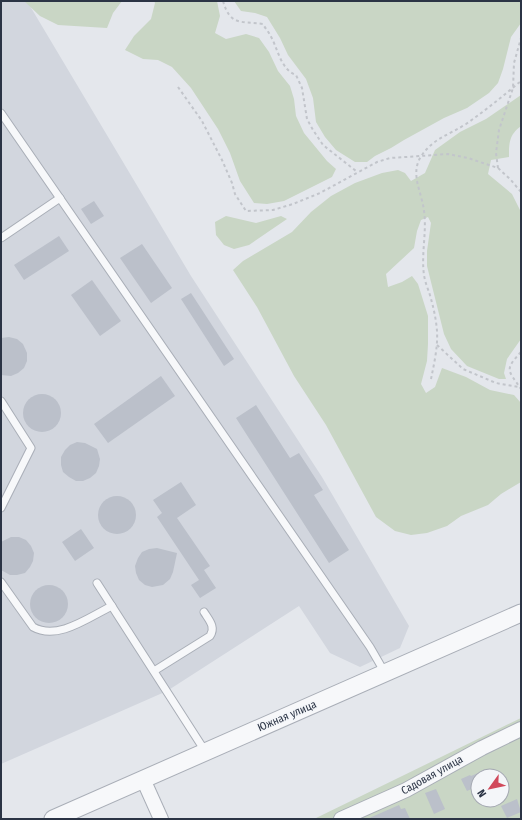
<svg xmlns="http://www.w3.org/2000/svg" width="522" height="820" font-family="'Fira Sans Condensed',sans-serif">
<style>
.built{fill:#d2d6de}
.green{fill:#c9d6c5;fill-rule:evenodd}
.building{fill:#bbc0ca}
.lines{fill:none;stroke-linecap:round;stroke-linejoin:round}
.service-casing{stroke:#a9aeb7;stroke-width:9}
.minor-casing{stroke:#a9aeb7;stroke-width:16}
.tertiary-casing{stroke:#a9aeb7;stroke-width:19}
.path{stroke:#c2c5cb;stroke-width:2;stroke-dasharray:3 3;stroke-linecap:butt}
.service{stroke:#f7f8fa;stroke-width:7}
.minor{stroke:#f7f8fa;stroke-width:14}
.tertiary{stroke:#f7f8fa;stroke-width:17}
.labels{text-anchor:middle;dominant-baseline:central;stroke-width:3;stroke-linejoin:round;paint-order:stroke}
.street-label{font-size:11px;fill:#2b3445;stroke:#f4f6f9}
</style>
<rect width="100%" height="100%" fill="#e4e7ec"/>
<polygon class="built" points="1,1 27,1 191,276 322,477 409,626 400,648 360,667 330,653 299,606 167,691 1,764"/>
<g class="green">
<polygon points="24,1 122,1 113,13 107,28 58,25 40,16"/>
<polygon points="154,1 217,1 220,16 215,33 226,39 246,34 259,38 269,52 278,71 290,86 294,99 296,116 304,133 327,161 336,169 332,177 284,201 267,204 254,203 240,181 230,153 218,129 191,88 172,67 158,60 143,59 125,50 134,36 151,19 155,3"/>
<polygon points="234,1 521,1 521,23 511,37 503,69 498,83 489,93 467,108 444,118 404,140 391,148 375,156 367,162 355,162 336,150 325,137 316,122 313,98 306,79 288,55 280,38 267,17 255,13 241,11"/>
<path d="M 521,95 L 521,126 C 509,135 509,143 509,157 L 491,160 L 488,174 L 512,194 L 520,210 L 521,339 L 507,359 L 504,373 L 506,379 L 499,379 L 467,366 L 451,349 L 444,334 L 427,266 L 427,251 L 431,223 L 428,217 L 421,220 L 417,231 L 414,248 L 386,274 L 388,287 L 402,282 L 412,276 L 418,284 L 428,316 L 428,344 L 427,361 L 421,384 L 426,393 L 435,387 L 442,368 L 466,377 L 490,390 L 514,395 L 521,403 L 521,482 L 501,494 L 488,505 L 461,516 L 447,526 L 427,533 L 411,535 L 395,531 L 376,517 L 326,425 L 294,376 L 257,307 L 233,270 L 243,261 L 292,232 L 311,212 L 331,196 L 355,183 L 382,173 L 398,170 L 405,173 L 411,181 L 425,173 L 435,150 L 460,132 L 486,119 Z"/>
<polygon points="226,216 256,223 281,216 287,219 249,245 234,249 224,245 216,235 215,222"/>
<path d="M 521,718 L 521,819 L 314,819 ZM 478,776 L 502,776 L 502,800 L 478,800 Z"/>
</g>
<g class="building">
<polygon points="94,201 104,216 91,224 81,209"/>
<polygon points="59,236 69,251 24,280 14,265"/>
<polygon points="142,244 172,288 151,303 120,258"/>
<polygon points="92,280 121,321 100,336 71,295"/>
<polygon points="191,293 234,359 224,366 181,299"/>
<polygon points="9,337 17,339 23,344 27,353 27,361 24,368 18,373 11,376 1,375 1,338"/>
<polygon points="161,376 175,396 108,443 94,424"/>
<circle cx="42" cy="413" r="19"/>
<polygon points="256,405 290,458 299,453 323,490 314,495 349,550 329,563 236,418"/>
<polygon points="77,442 85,443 97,449 100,459 99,466 96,473 90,478 83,481 76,481 69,477 63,472 61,465 61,457 65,450 70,445"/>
<polygon points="181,482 196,505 177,518 210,566 204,570 216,588 200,598 191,585 199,580 157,517 162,513 153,500"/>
<circle cx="117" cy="515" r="19"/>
<polygon points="81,529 94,548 75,561 62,542"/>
<polygon points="11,537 19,537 26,540 31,546 34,553 33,561 30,567 25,573 17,575 10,575 1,570 1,542"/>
<polygon points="157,548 177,553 173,572 170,579 163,585 152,587 145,585 139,580 136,573 135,566 138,558 142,552 149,549"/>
<circle cx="49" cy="604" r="19"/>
<polygon points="478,773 478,786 467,791 461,779 470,775 471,776"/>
<polygon points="436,789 445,809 434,814 425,793"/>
<polygon points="517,799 521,812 507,818 501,806"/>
<polygon points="399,805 401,809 405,808 410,819 367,819"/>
</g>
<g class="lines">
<g class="service-casing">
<g id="service">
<polyline points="1,113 370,647 385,673"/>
<polyline points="1,238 60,198"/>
<polyline points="1,401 31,448 1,508"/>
<path d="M 1,582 L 33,627 C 58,641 89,617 112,606"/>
<polyline points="97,583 205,751"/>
<path d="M 154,671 L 210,636 C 216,627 209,620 204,612"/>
</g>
</g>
<g class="minor-casing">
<g id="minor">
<polyline points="143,779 161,819"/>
<polyline points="341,819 406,790 482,748 521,729"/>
</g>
</g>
<g class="tertiary-casing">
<polyline id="tertiary" points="53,819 521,613"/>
</g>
<g class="path">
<path d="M 223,1 C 230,26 241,21 263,24 C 265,28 268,31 270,35 C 278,48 280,69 296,75 L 302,88 L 307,119 L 313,130 L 323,145 L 356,171"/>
<polyline points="178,87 202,121 222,160 232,183 235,194 246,211 273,210 293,204 320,193 377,162 390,158 406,157 448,154 468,158 498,168 510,179 521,192"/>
<polyline points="498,168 496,153 499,130 513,88 514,63 521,38"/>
<polyline points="437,345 463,369 496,383 519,387"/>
<path d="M 521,352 C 504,370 508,370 521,389"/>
<path d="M 431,379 C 434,364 438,347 437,331 C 436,318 433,305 429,292 C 427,287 425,281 424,275 C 421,254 427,232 424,211 C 422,192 409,173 422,155 C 434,138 449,135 466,124 C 486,110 503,96 521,81"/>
</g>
<use href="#service" class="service"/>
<use href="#minor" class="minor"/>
<use href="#tertiary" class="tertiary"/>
</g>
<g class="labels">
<g class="street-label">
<text transform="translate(287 716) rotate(-23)">Южная улица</text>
<text transform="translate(432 775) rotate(-29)">Садовая улица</text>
</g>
</g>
<rect width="522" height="820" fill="none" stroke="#2b3445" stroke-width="4"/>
<g transform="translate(490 788) rotate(237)"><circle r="19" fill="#f4f6f9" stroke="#a4a8b1"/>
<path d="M0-3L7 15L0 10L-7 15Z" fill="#d1495b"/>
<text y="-6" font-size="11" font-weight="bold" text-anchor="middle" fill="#2b3445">N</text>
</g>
</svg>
